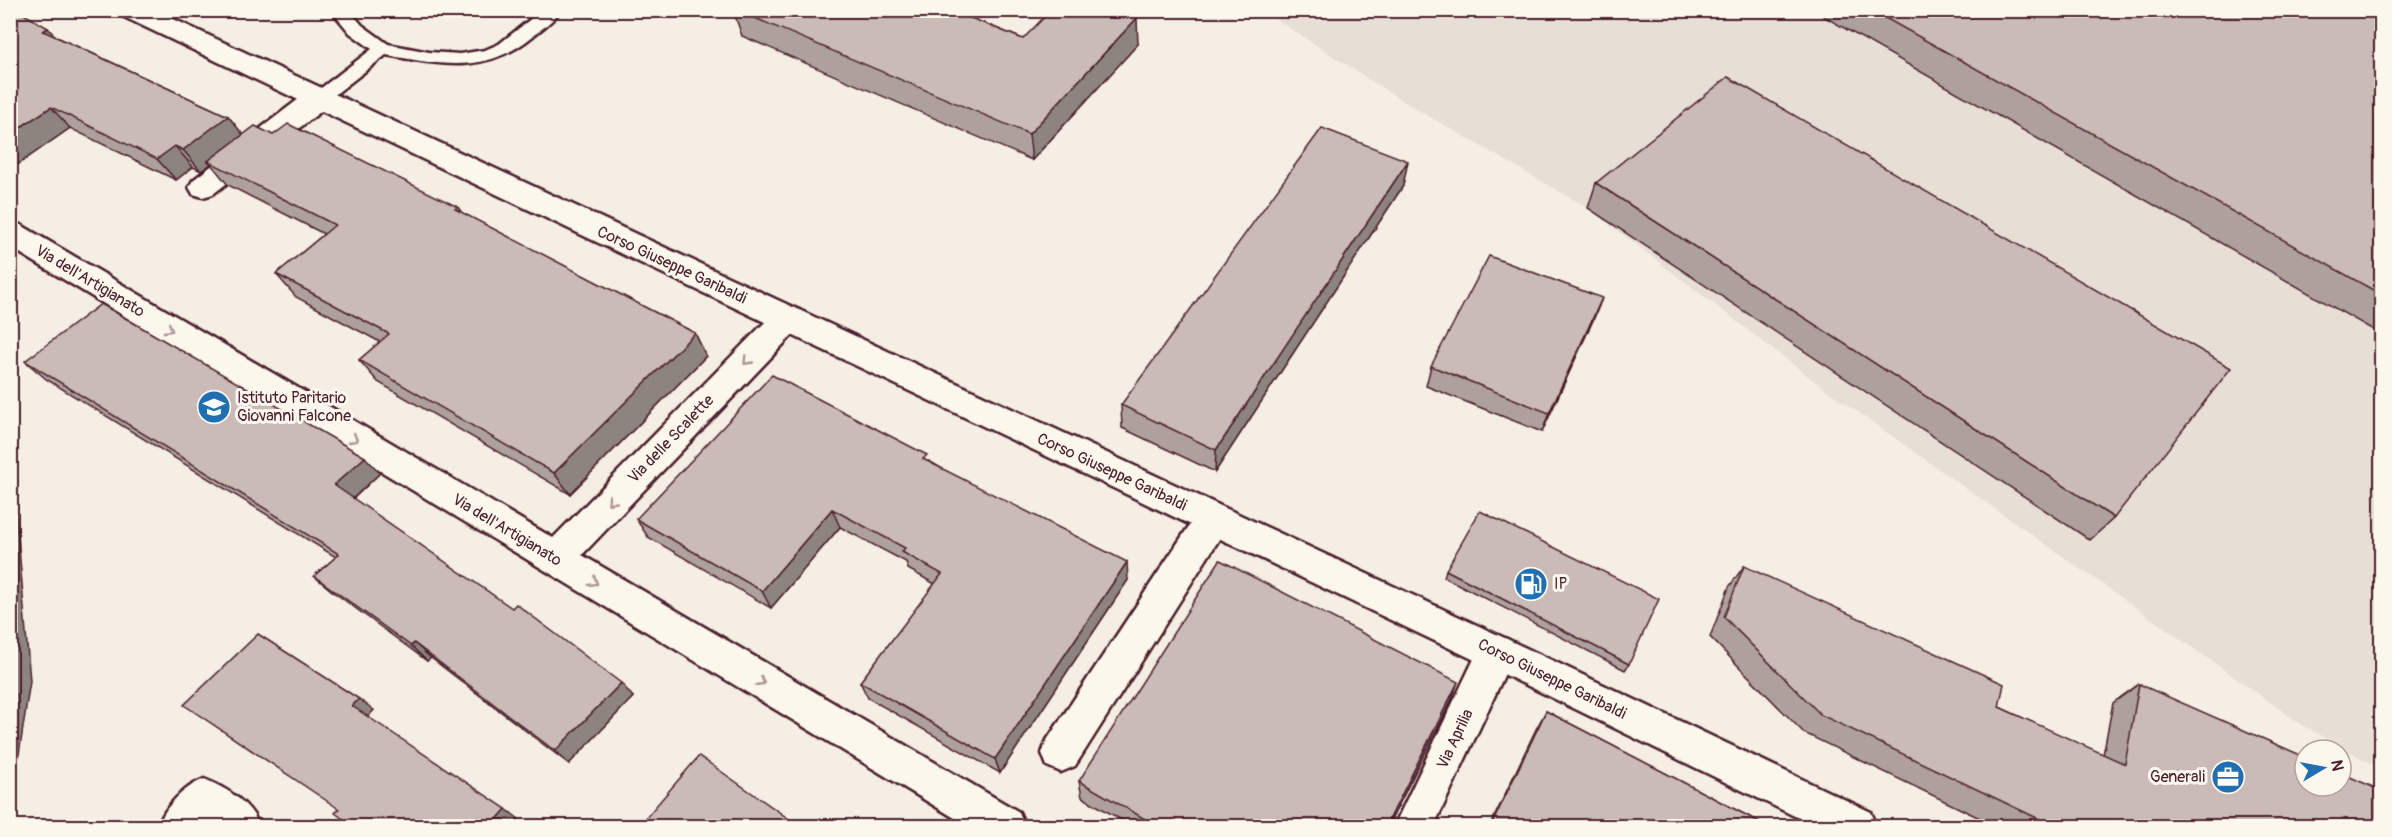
<svg xmlns="http://www.w3.org/2000/svg" width="2392" height="837" font-family="Pangolin,sans-serif">
<style>
.built{fill:#e7dfd6}
.lines{fill:none;stroke-linecap:round;stroke-linejoin:round}
.lane-casing{stroke:#4a1f2b;stroke-width:5}
.street-casing{stroke:#4a1f2b;stroke-width:5}
.secondary-casing{stroke:#4a1f2b;stroke-width:5}
.lane{fill:#fbf7ec;fill-rule:evenodd}
.street{fill:#fbf7ec;fill-rule:evenodd}
.secondary{fill:#fbf7ec;fill-rule:evenodd}
.wall{fill:#aea19d;stroke:#4a1f2b;stroke-width:1.5}
.shaded-wall{fill:#8d837f;stroke:#4a1f2b;stroke-width:1.5}
.building{fill:#cabbb6;stroke:#4a1f2b;stroke-width:1.5}
.oneway{stroke:#ab9695}
.labels{text-anchor:middle;dominant-baseline:central;stroke-width:6;stroke-linejoin:round;paint-order:stroke}
.street-label{font-size:16px;fill:#4a1f2b;stroke:#fbf7ec}
.poi-label{font-size:16px;fill:#4a1f2b;stroke:#fbf7ec;text-anchor:start}
</style>
<rect width="100%" height="100%" fill="#f4eee4"/>
<filter id="ink" filterUnits="userSpaceOnUse"><feTurbulence type="fractalNoise" baseFrequency=".0167" numOctaves="2"/><feDisplacementMap in="SourceGraphic" scale="12" xChannelSelector="R" yChannelSelector="G"/><feConvolveMatrix kernelMatrix="1 2 1 2 8 2 1 2 1" color-interpolation-filters="sRGB"/></filter>
<g filter="url(#ink)">
<polygon class="built" points="1263,11 2381,11 2381,769 2304,726 1825,389 1588,208 1401,100"/>
<g class="lines">
<g class="lane-casing">
<path id="lane" d="M 331,10 L 349,10 L 362,25 L 388,44 L 429,52 L 460,54 L 485,50 L 499,44 L 542,10 L 561,10 C 554,20 543,28 533,36 C 486,75 442,65 386,55 L 324,103 L 312,103 L 309,99 L 312,95 L 372,49 L 350,33 Z"/>
</g>
<g class="street-casing">
<g id="street">
<polygon points="318,90 328,92 332,99 328,106 213,194 203,197 193,194 189,187 193,180 308,92"/>
<polygon points="10,222 21,225 553,538 777,310 788,307 799,310 804,319 799,328 582,555 1019,812 1025,826 968,826 10,247"/>
<polygon points="1213,504 1225,508 1230,519 1225,530 1075,766 1061,772 1047,766 1042,753 1047,740 1201,508"/>
<polygon points="1496,635 1509,640 1515,652 1434,826 1394,826 1483,640"/>
<path d="M 204,779 C 225,787 252,804 259,826 L 158,826 C 165,806 184,787 204,779 Z"/>
</g>
</g>
<g class="secondary-casing">
<polygon id="secondary" points="118,10 154,10 1509,640 1871,812 1877,826 1815,826 1483,664 122,16"/>
</g>
<use href="#lane" class="lane"/>
<use href="#street" class="street"/>
<use href="#secondary" class="secondary"/>
</g>
<g class="wall">
<polygon points="733,10 951,10 1023,39 1138,44 1032,160 742,36"/>
<polygon points="1826,10 2382,10 2382,335 1823,16"/>
<polygon points="57,37 228,116 243,135 273,135 458,207 462,213 695,333 706,356 570,494 378,382 359,360 380,342 296,297 276,274 324,234 228,185 211,164 201,171 193,167 176,180 70,128 10,170"/>
<polygon points="1596,183 2114,518 2090,540 1588,208"/>
<polygon points="1403,186 1215,472 1122,428 1121,405"/>
<polygon points="1602,298 1594,318 1542,432 1426,386 1431,366"/>
<polygon points="25,361 380,473 353,499 633,697 569,764 431,658 427,661 332,591 314,576 336,557 46,379"/>
<polygon points="929,461 1128,580 1000,773 868,698 860,682 935,584 908,569 906,562 840,527 771,608 648,537 636,519"/>
<polygon points="1744,566 1999,707 2103,755 2113,703 2139,684 2382,826 1996,826 1804,733 1710,637 1729,587"/>
<polygon points="1446,570 1629,664 1625,670 1444,577"/>
<polygon points="1451,701 1388,826 1132,826 1082,797 1079,781"/>
<polygon points="1546,711 1767,826 1490,826 1536,729"/>
</g>
<g class="shaded-wall">
<polygon points="1137,18 1138,44 1032,160 1029,134"/>
<polygon points="48,28 67,49 43,31"/>
<polygon points="51,107 70,128 10,170 10,134"/>
<polygon points="228,116 245,137 208,161 211,164 201,171 183,150"/>
<polygon points="175,146 193,167 176,180 157,159"/>
<polygon points="1408,161 1403,186 1215,472 1216,450"/>
<polygon points="10,268 15,273 10,276"/>
<polygon points="1602,298 1594,318 1542,432 1549,413"/>
<polygon points="695,333 706,356 570,494 554,473"/>
<polygon points="365,457 380,473 350,501 334,485"/>
<polygon points="10,496 15,499 30,681 10,814"/>
<polygon points="832,509 840,527 771,608 762,591"/>
<polygon points="1127,562 1128,580 1000,773 995,759"/>
<polygon points="414,643 431,658 427,661 411,646"/>
<polygon points="1458,682 1451,701 1388,826 1386,826"/>
<polygon points="621,683 633,697 569,764 555,751"/>
<polygon points="359,699 374,710 367,718 352,706"/>
<polygon points="506,809 519,819 513,826 491,826"/>
</g>
<g class="building">
<polygon points="10,10 17,10 48,28 43,31 228,116 183,150 175,146 157,159 51,107 10,134"/>
<polygon points="736,10 951,10 1023,39 1051,10 1116,10 1137,18 1029,134"/>
<polygon points="1871,10 2382,10 2382,295"/>
<polygon points="1728,77 2231,368 2114,518 1596,183"/>
<polygon points="288,124 458,207 455,209 695,333 554,473 359,360 389,334 276,274 335,225 208,161 255,126 273,135"/>
<polygon points="1322,128 1408,161 1216,450 1121,405"/>
<polygon points="1489,256 1602,298 1549,413 1431,366"/>
<polygon points="101,304 365,457 334,485 512,608 516,604 621,683 555,751 414,643 411,646 314,576 339,554 25,361"/>
<polygon points="772,375 927,455 923,459 1127,562 995,759 860,682 942,574 902,552 905,548 832,509 762,591 636,519"/>
<polygon points="1480,511 1659,599 1629,664 1446,570"/>
<polygon points="1220,560 1458,682 1386,826 1157,826 1079,781"/>
<polygon points="1744,566 2004,684 1999,707 2125,764 2139,684 2305,757 2305,786 2341,786 2341,773 2382,791 2382,826 2054,826 1821,715 1724,617"/>
<polygon points="258,634 359,699 352,706 506,809 491,826 353,826 335,813 339,809 184,705"/>
<polygon points="1546,711 1767,826 1491,826"/>
<polygon points="699,756 799,826 650,826 643,821"/>
</g>
<defs><path id="oneway-chevron" d="M-2-3.5L2.5 0L-2 3.5" fill="none" stroke-width="1.6" stroke-linecap="round" stroke-linejoin="round" transform="scale(1.5)"/></defs>
<g class="oneway">
<use href="#oneway-chevron" transform="translate(169 329) rotate(31)"/>
<use href="#oneway-chevron" transform="translate(747 361) rotate(134)"/>
<use href="#oneway-chevron" transform="translate(354 439) rotate(31)"/>
<use href="#oneway-chevron" transform="translate(611 501) rotate(134)"/>
<use href="#oneway-chevron" transform="translate(594 582) rotate(31)"/>
<use href="#oneway-chevron" transform="translate(761 682) rotate(31)"/>
</g>
</g>
<defs>
<g id="school-disc" transform="scale(1.725)"><circle r="9.5" fill="#1f6fb2" stroke="#fbf7ec"/><path d="M0-5L7-2L0 1L-7-2ZM-4 1L0 2.5L4 1V4Q0 6-4 4Z" fill="#fff"/></g>
<g id="fuel-disc" transform="scale(1.725)"><circle r="9.5" fill="#1f6fb2" stroke="#fbf7ec"/><path d="M-5.5-6h7V0h2V4h1.3V-2.5L3-4.5l.8-.8L6-3V5H2.5V1h-1V6h-7ZM-4.2-4.7v3.2H.2V-4.7Z" fill="#fff"/></g>
<g id="office-disc" transform="scale(1.725)"><circle r="9.5" fill="#1f6fb2" stroke="#fbf7ec"/><path d="M-6-3h4V-5.5h4V-3h4V5H-6ZM-1-4.5V-3h2v-1.5ZM-6 0V1H6V0Z" fill="#fff"/></g>
</defs>
<g fill-rule="evenodd">
<use href="#school-disc" x="214" y="407"/>
<use href="#fuel-disc" x="1531" y="584"/>
<use href="#office-disc" x="2228" y="777"/>
</g>
<g class="labels">
<g class="street-label">
<text transform="translate(672 265) rotate(25)">Corso Giuseppe Garibaldi</text>
<text transform="translate(90 281) rotate(31)">Via dell'Artigianato</text>
<text transform="translate(671 439) rotate(-46)">Via delle Scalette</text>
<text transform="translate(1112 472) rotate(25)">Corso Giuseppe Garibaldi</text>
<text transform="translate(507 530) rotate(31)">Via dell'Artigianato</text>
<text transform="translate(1552 679) rotate(26)">Corso Giuseppe Garibaldi</text>
<text transform="translate(1455 739) rotate(-65)">Via Aprilia</text>
</g>
<g class="poi-label">
<text x="237" y="398">Istituto Paritario<tspan x="237" dy="18">Giovanni Falcone</tspan></text>
<text x="1554" y="584">IP</text>
<text x="2205" y="777" text-anchor="end">Generali</text>
</g>
</g>
<rect width="2392" height="837" fill="none" stroke="#fbf7ec" stroke-width="36"/>
<rect x="18" y="18" width="2356" height="801" fill="none" stroke="#4a1f2b" stroke-width="2" filter="url(#ink)"/>
<g transform="translate(2323 768) rotate(80)"><circle r="28" fill="#fbf7ec" stroke="#b4a19f" stroke-width="1.5"/>
<path d="M0-4.5L10 22L0 15L-10 22Z" fill="#1f6fb2"/>
<text y="-9" font-size="16" font-weight="bold" text-anchor="middle" fill="#4a1f2b">N</text>
</g>
</svg>
